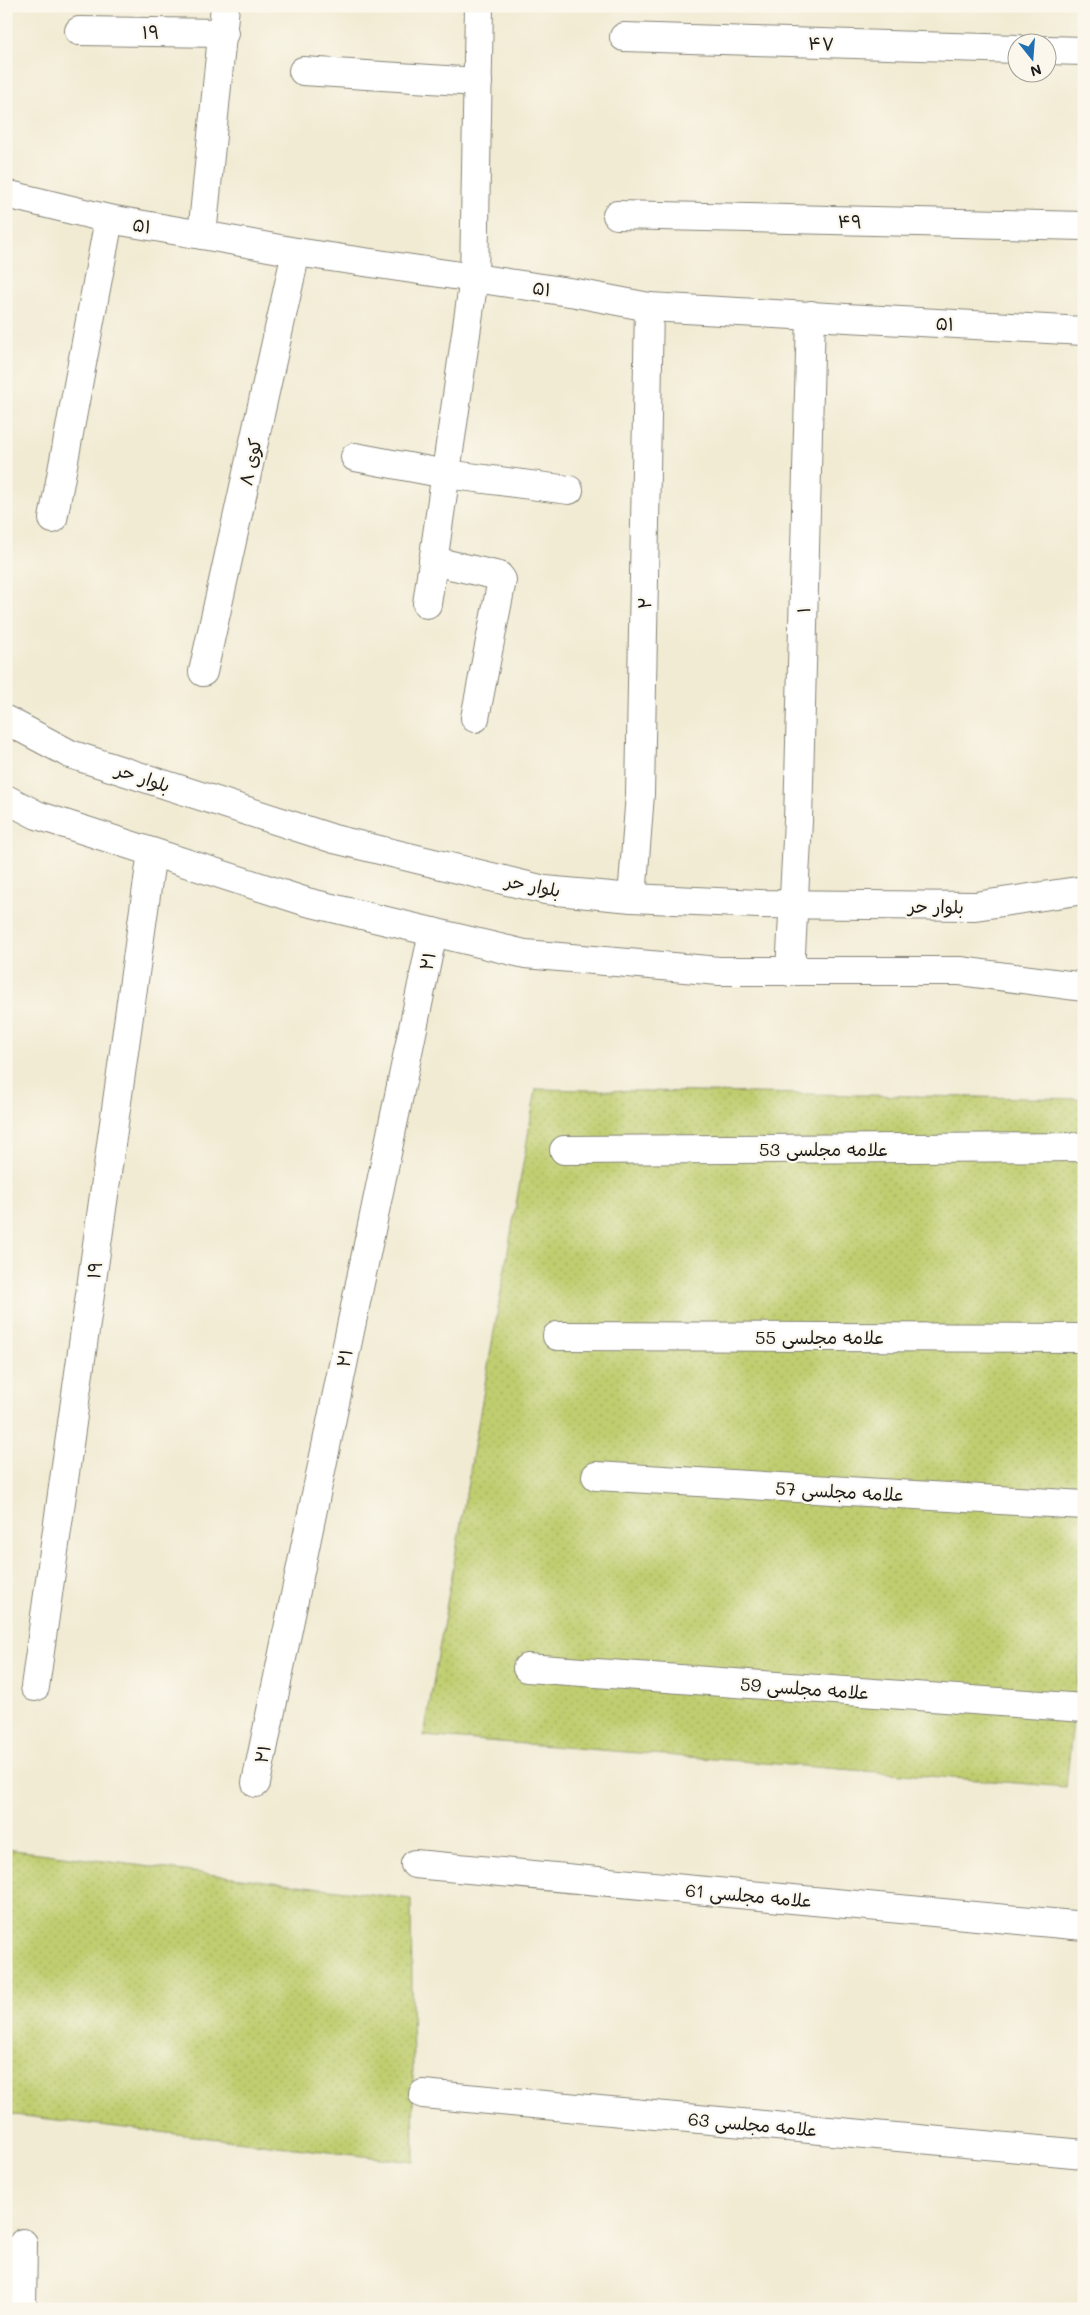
<svg xmlns="http://www.w3.org/2000/svg" width="1090" height="2315" font-family="Mali,'Playpen Sans Arabic',sans-serif">
<style>
.grass{fill:url(#grass-dots);stroke:#6e7546}
.lines{fill:none;stroke-linecap:round;stroke-linejoin:round}
.street-casing{stroke:#868478;stroke-width:30}
.secondary-casing{stroke:#868478;stroke-width:30}
.street{stroke:#fff;stroke-width:28}
.secondary{stroke:#fff;stroke-width:28}
.labels{text-anchor:middle;dominant-baseline:central;stroke-width:4.5;stroke-linejoin:round;paint-order:stroke}
.street-label{font-size:18px;fill:#1c1c1c;stroke:#fbf7ec}
</style>
<defs>
<pattern id="grass-dots" width="8" height="8" patternUnits="userSpaceOnUse" patternTransform="scale(1.25)"><rect width="8" height="8" fill="#c0ce70"/><path d="M2 2h.1M6 6h.1" fill="none" stroke="#a4b060" stroke-width="1.8" stroke-linecap="round"/></pattern>
</defs>
<rect width="100%" height="100%" fill="#fbf7ec"/>
<filter id="ink" filterUnits="userSpaceOnUse"><feTurbulence type="fractalNoise" baseFrequency=".02" numOctaves="2"/><feDisplacementMap in="SourceGraphic" scale="10" xChannelSelector="R" yChannelSelector="G"/><feConvolveMatrix kernelMatrix="1 2 1 2 8 2 1 2 1" color-interpolation-filters="sRGB"/></filter>
<filter id="wash" filterUnits="userSpaceOnUse"><feTurbulence type="fractalNoise" baseFrequency=".0096" numOctaves="4" result="noise"/><feDisplacementMap in="SourceGraphic" scale="20" xChannelSelector="R" yChannelSelector="G"/><feGaussianBlur stdDeviation="1.12" result="paint"/><feColorMatrix in="noise" values="0 0 0 0 0 0 0 0 0 0 0 0 0 0 0 0 0 1.4 0 .05"/><feComposite in="paint" operator="in"/></filter>
<g filter="url(#wash)">
<rect width="100%" height="100%" fill="#f1ebd3"/>
<g class="grass">
<polygon points="536,1089 1084,1099 1084,1619 1066,1787 424,1736"/>
<polygon points="6,1849 411,1899 414,2162 6,2114"/>
</g>
</g>
<g filter="url(#ink)">
<g class="lines">
<g class="street-casing">
<g id="street">
<polyline points="79,31 224,33"/>
<polyline points="624,37 1018,49"/>
<polyline points="1048,50 1084,51"/>
<polyline points="303,71 478,82"/>
<polyline points="6,194 109,219 202,235 296,252 576,293 649,307 1084,331"/>
<polyline points="617,215 1084,226"/>
<polyline points="202,235 225,6"/>
<polyline points="355,457 446,474 569,490"/>
<polyline points="53,519 109,219"/>
<polyline points="433,561 499,576 502,580 475,718"/>
<polyline points="427,604 474,278 479,6"/>
<polyline points="203,672 296,252"/>
<polyline points="632,898 640,794 649,307"/>
<polyline points="790,972 798,821 811,315"/>
<polyline points="564,1150 1084,1147"/>
<polyline points="557,1336 1084,1338"/>
<polyline points="596,1476 1084,1505"/>
<polyline points="527,1668 1084,1708"/>
<polyline points="35,1687 152,852"/>
<polyline points="256,1783 433,932"/>
<polyline points="415,1864 1084,1926"/>
<polyline points="423,2094 1084,2154"/>
<polyline points="22,2309 23,2243"/>
</g>
</g>
<g class="secondary-casing">
<g id="secondary">
<polyline points="6,720 70,754 334,839 545,890 632,898 759,904 975,906 1084,890"/>
<polyline points="6,799 37,815 307,902 525,954 719,971 960,971 1084,987"/>
</g>
</g>
<use href="#street" class="street"/>
<use href="#secondary" class="secondary"/>
</g>
</g>
<g class="labels">
<g class="street-label">
<text x="151" y="32">۱۹</text>
<text transform="translate(821 43) rotate(2)">۴۷</text>
<text transform="translate(850 221) rotate(1)">۴۹</text>
<text transform="translate(142 225) rotate(10)">۵۱</text>
<text transform="translate(542 288) rotate(9)">۵۱</text>
<text transform="translate(945 323) rotate(3)">۵۱</text>
<text transform="translate(250 462) rotate(-78)">کوی ۸</text>
<text transform="translate(644 603) rotate(-89)">۲</text>
<text transform="translate(803 610) rotate(-88)">۱</text>
<text transform="translate(143 777) rotate(18)">بلوار حر</text>
<text transform="translate(533 885) rotate(11)">بلوار حر</text>
<text transform="translate(936 906) rotate(1)">بلوار حر</text>
<text transform="translate(427 961) rotate(-78)">۲۱</text>
<text x="824" y="1149">علامه مجلسی 53</text>
<text transform="translate(94 1270) rotate(-82)">۱۹</text>
<text x="820" y="1337">علامه مجلسی 55</text>
<text transform="translate(344 1358) rotate(-78)">۲۱</text>
<text transform="translate(840 1491) rotate(3)">علامه مجلسی 57</text>
<text transform="translate(805 1688) rotate(4)">علامه مجلسی 59</text>
<text transform="translate(262 1754) rotate(-78)">۲۱</text>
<text transform="translate(749 1895) rotate(5)">علامه مجلسی 61</text>
<text transform="translate(753 2124) rotate(5)">علامه مجلسی 63</text>
</g>
</g>
<rect width="1090" height="2315" fill="none" stroke="#fbf7ec" stroke-width="25"/>
<g transform="translate(1032 58) rotate(163)"><circle r="24" fill="#fbf7ec" stroke="#a29f99"/>
<path d="M0-4L9 19L0 12L-9 19Z" fill="#1f6fb2"/>
<text y="-8" font-size="14" font-weight="bold" text-anchor="middle" fill="#1c1c1c">N</text>
</g>
</svg>
